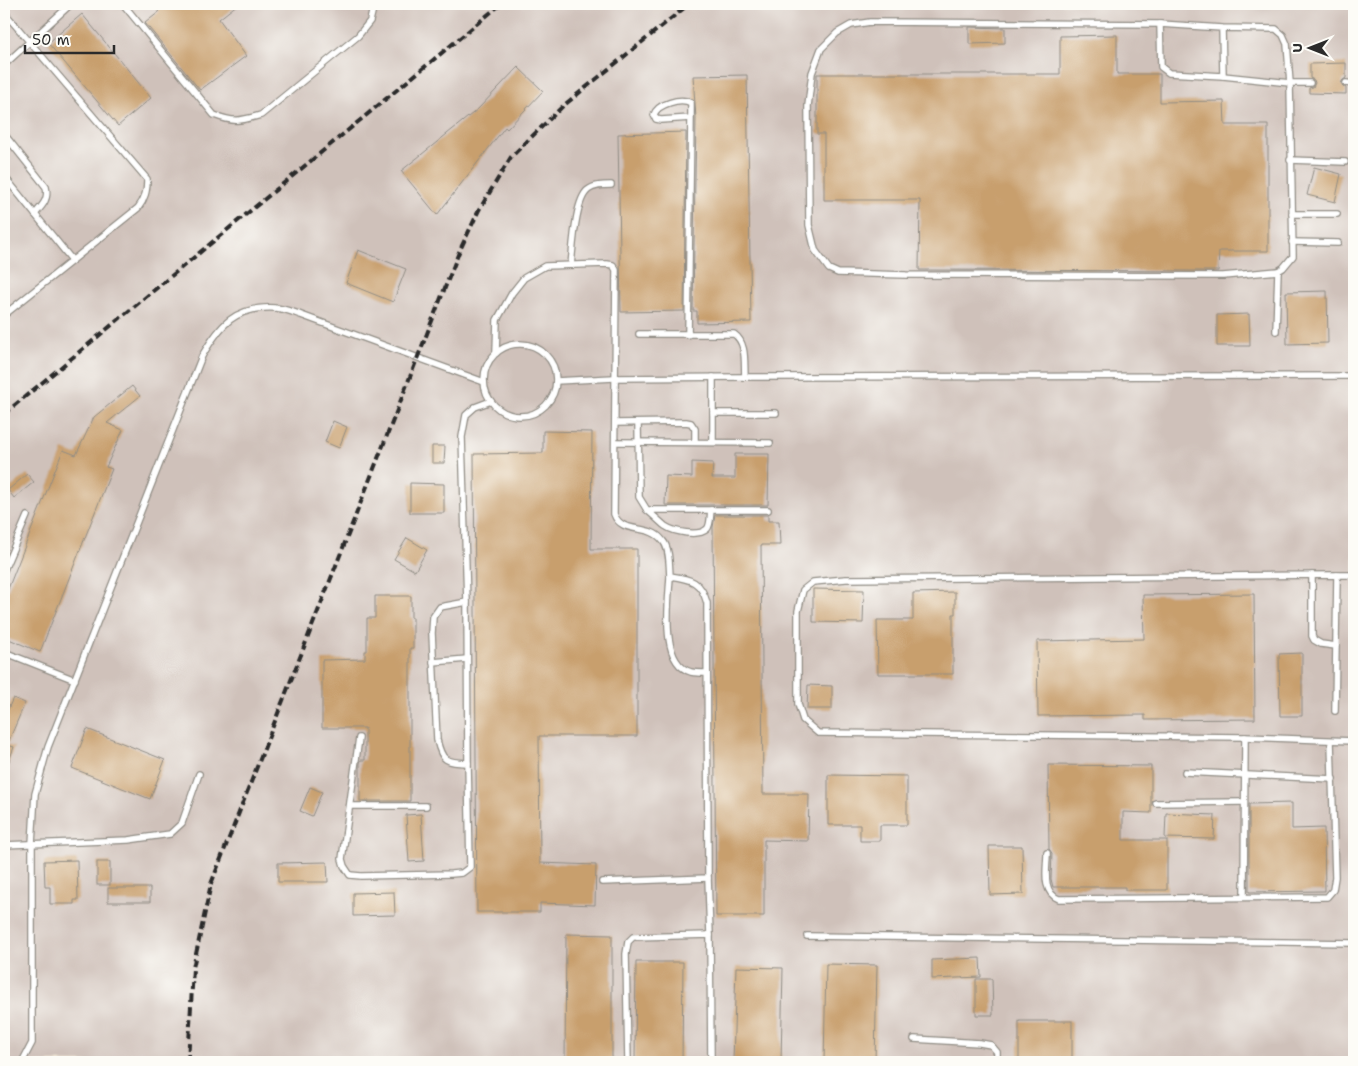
<svg xmlns="http://www.w3.org/2000/svg" width="1358" height="1066" font-family="'Shantell Sans',sans-serif">
<style>
.industrial{fill:#cfc1ba}
.building{fill:#c89f6d}
.lines{fill:none;stroke-linecap:round;stroke-linejoin:round}
.service-casing{stroke:#908c84;stroke-width:8}
.service{stroke:#fff;stroke-width:5.5}
.rail{stroke:#2b2b2b;stroke-width:4;stroke-dasharray:8 4;stroke-linecap:butt}
</style>
<rect width="100%" height="100%" fill="#fdfcf7"/>
<filter id="ink" filterUnits="userSpaceOnUse"><feTurbulence type="fractalNoise" baseFrequency=".02" numOctaves="2"/><feDisplacementMap in="SourceGraphic" scale="10" xChannelSelector="R" yChannelSelector="G"/><feConvolveMatrix kernelMatrix="1 2 1 2 8 2 1 2 1" color-interpolation-filters="sRGB"/></filter>
<filter id="wash" filterUnits="userSpaceOnUse"><feTurbulence type="fractalNoise" baseFrequency=".0096" numOctaves="4" result="noise"/><feDisplacementMap in="SourceGraphic" scale="20" xChannelSelector="R" yChannelSelector="G"/><feGaussianBlur stdDeviation="1.12" result="paint"/><feColorMatrix in="noise" values="0 0 0 0 0 0 0 0 0 0 0 0 0 0 0 0 0 1.4 0 .05"/><feComposite in="paint" operator="in"/></filter>
<g filter="url(#wash)">
<rect width="100%" height="100%" fill="#f6eedc"/>
<rect class="industrial" x="4" y="4" width="1350" height="1058"/>
<g id="blocks">
<g class="building">
<polygon points="152,4 238,4 219,19 246,56 200,90 145,23 159,12"/>
<polygon points="82,14 151,98 118,126 48,43"/>
<polygon points="969,27 1005,28 1005,43 969,44"/>
<polygon points="1117,35 1117,74 1160,74 1160,102 1224,101 1225,125 1268,125 1268,251 1219,251 1218,271 919,270 920,200 824,200 824,134 817,134 817,74 1060,74 1060,36"/>
<polygon points="1346,63 1346,78 1343,80 1341,83 1343,86 1346,88 1346,94 1309,93 1309,88 1313,87 1315,83 1314,80 1310,78 1310,64"/>
<polygon points="518,67 543,91 507,129 505,127 437,215 401,171 478,109"/>
<polygon points="747,75 751,322 697,323 697,311 693,311 696,118 693,76"/>
<polygon points="686,132 684,311 621,312 618,134"/>
<polygon points="1314,167 1341,174 1335,202 1307,195"/>
<polygon points="358,250 406,269 393,302 346,283"/>
<polygon points="1327,291 1328,343 1287,344 1286,292"/>
<polygon points="1249,314 1250,346 1217,346 1217,315"/>
<polygon points="132,386 140,396 107,423 123,430 106,467 112,469 40,652 4,637 4,599 63,450 76,455 94,417"/>
<polygon points="333,421 347,427 339,448 325,442"/>
<polygon points="543,431 592,432 591,549 637,549 637,736 539,736 540,863 596,865 595,905 540,903 540,912 477,912 474,454 543,453"/>
<polygon points="432,446 445,446 444,463 432,463"/>
<polygon points="735,454 769,454 768,505 665,505 666,476 692,477 692,462 713,463 712,478 735,478"/>
<polygon points="27,474 34,482 14,498 8,490"/>
<polygon points="410,483 444,484 444,513 410,513"/>
<polygon points="715,515 768,515 768,521 779,521 780,545 761,545 763,794 809,794 808,841 764,840 764,916 716,916 713,527"/>
<polygon points="407,538 427,550 415,571 394,559"/>
<polygon points="813,589 864,590 863,623 813,622"/>
<polygon points="955,592 955,614 953,614 953,674 878,674 877,620 913,620 913,593"/>
<polygon points="1254,594 1255,719 1145,720 1145,715 1038,716 1037,641 1144,639 1143,595"/>
<polygon points="375,596 411,596 411,618 413,618 413,648 410,648 410,801 360,801 360,763 361,760 365,760 365,728 322,728 322,660 365,659 365,651 367,651 367,618 375,618"/>
<polygon points="1302,653 1302,716 1280,716 1279,654"/>
<polygon points="808,685 832,686 832,709 807,709"/>
<polygon points="13,698 25,703 7,745 14,747 5,772 4,772 4,718"/>
<polygon points="87,729 165,760 150,799 72,768"/>
<polygon points="1048,765 1151,766 1151,813 1123,812 1123,840 1167,840 1167,890 1125,890 1125,887 1053,887 1051,879 1052,853 1049,849"/>
<polygon points="828,775 907,776 907,825 880,825 880,841 860,841 860,825 828,825"/>
<polygon points="310,787 322,792 312,816 300,811"/>
<polygon points="1292,803 1292,829 1324,828 1325,891 1249,892 1249,804"/>
<polygon points="1166,813 1215,815 1214,839 1165,838"/>
<polygon points="421,814 424,861 409,862 406,815"/>
<polygon points="989,846 1022,846 1023,894 990,895"/>
<polygon points="77,860 78,900 74,900 74,904 50,904 50,887 45,887 44,861"/>
<rect x="97" y="862" width="13" height="23"/>
<polygon points="327,862 328,882 278,882 278,863"/>
<rect x="108" y="888" width="42" height="14"/>
<polygon points="394,892 395,915 353,916 353,893"/>
<polygon points="566,934 612,935 612,1062 565,1062"/>
<polygon points="980,958 981,977 932,979 932,960"/>
<polygon points="636,962 683,962 682,1062 635,1062"/>
<polygon points="826,964 877,965 875,1062 824,1062"/>
<polygon points="736,967 783,968 781,1062 733,1062"/>
<polygon points="976,979 992,979 993,1015 976,1015"/>
<rect x="1019" y="1021" width="53" height="41"/>
</g>
</g>
</g>
<g filter="url(#ink)">
<use href="#blocks" fill-opacity="0" stroke="#908c84" stroke-width="1"/>
<g class="lines">
<g class="service-casing">
<g id="service">
<path d="M 123,4 L 214,115 C 235,123 240,121 261,115 L 358,36 L 370,21 L 374,4"/>
<path d="M 4,12 L 147,179 C 147,191 145,199 138,208 L 4,315"/>
<polyline points="1160,24 1161,67 1169,73 1223,76 1290,83 1310,83"/>
<polyline points="1222,28 1276,29 1283,35 1287,44 1290,83 1293,256 1283,268 1278,271 1223,276 906,275 838,273 829,269 815,250 809,225 808,106 812,73 821,49 837,33 851,25 870,22 1160,24 1222,28 1223,76"/>
<polyline points="4,65 71,4"/>
<polyline points="1346,83 1354,84"/>
<path d="M 4,134 L 46,187 C 49,199 43,205 35,214"/>
<polyline points="1290,160 1345,162"/>
<polyline points="4,176 72,260"/>
<polyline points="1292,214 1337,214"/>
<polyline points="1292,242 1338,243"/>
<path d="M 571,265 C 573,248 575,200 588,190 C 594,185 603,185 611,185"/>
<polyline points="1276,331 1278,271"/>
<path d="M 639,334 L 734,334 C 747,343 744,362 745,377"/>
<path d="M 688,335 L 691,118 L 691,103 C 681,97 657,104 654,115 L 656,119 L 661,120 L 691,118"/>
<circle cx="520" cy="380" r="36"/>
<path d="M 496,353 L 497,320 L 512,293 L 524,278 L 545,266 L 607,264 L 613,265 L 616,270 L 614,514 C 622,536 649,522 663,541 C 670,549 669,565 670,576 C 691,579 701,581 707,603 L 708,878 L 602,882"/>
<polyline points="713,377 713,442"/>
<polyline points="556,381 614,378 745,377 1354,376"/>
<polyline points="713,413 776,413"/>
<polyline points="615,423 686,422 691,423 695,429 695,442"/>
<polyline points="638,423 639,497 647,510 768,510"/>
<polyline points="615,442 770,443"/>
<path d="M 647,510 C 653,515 659,521 665,526 C 674,532 698,537 707,529 C 711,525 710,515 711,510"/>
<polyline points="4,570 27,516"/>
<polyline points="1312,575 1312,636 1314,640 1321,644 1336,646"/>
<polyline points="1337,575 1354,575"/>
<path d="M 670,576 C 669,601 659,663 691,672 C 696,673 702,673 707,673"/>
<path d="M 467,602 L 440,607 L 433,617 L 432,633 L 437,740 C 442,762 446,762 468,763"/>
<polyline points="4,652 75,680"/>
<polyline points="433,662 467,659"/>
<polyline points="1335,711 1337,575 846,579 813,582 803,590 798,611 798,704 803,720 818,733 1245,737 1354,741"/>
<polyline points="359,738 342,859 344,866 350,875 361,876 451,874 462,873 470,867 468,763 467,602 462,437 466,415 475,407 491,401"/>
<polyline points="1185,772 1333,779"/>
<polyline points="1156,803 1244,802"/>
<polyline points="350,806 426,806"/>
<polyline points="4,845 128,840 170,834 182,823 199,774"/>
<path d="M 1047,853 C 1047,869 1041,892 1059,899 L 1327,897 L 1333,890 L 1335,877 L 1331,741"/>
<polyline points="708,878 710,935"/>
<polyline points="1244,897 1245,737"/>
<polyline points="807,936 1354,943"/>
<polyline points="914,1039 980,1043 991,1045 997,1052 997,1062"/>
<path d="M 22,1062 L 32,1043 L 32,844 L 35,794 L 48,747 L 202,356 C 220,325 235,306 275,308 C 283,308 293,312 301,315 L 484,382"/>
<polyline points="628,1062 626,954 628,942 633,937 710,935 711,1062"/>
</g>
</g>
<use href="#service" class="service"/>
<g class="rail">
<polyline points="4,414 501,4"/>
<polyline points="188,1062 193,968 211,884 459,252 479,210 511,157 563,106 689,4"/>
</g>
</g>
</g>
<rect width="1358" height="1066" fill="none" stroke="#fdfcf7" stroke-width="20"/>
<g transform="translate(1310 48) rotate(270)" stroke="#fdfcf7" stroke-width="4" paint-order="stroke">
<path d="M0-4L9 19L0 12L-9 19Z" fill="#2b2b2b"/>
<text y="-8" font-size="14" font-weight="bold" text-anchor="middle" fill="#2b2b2b">U</text>
</g>
<path d="M25 45v8h89v-8" fill="none" stroke="#2b2b2b" stroke-width="2.5"/>
<text x="32" y="45" font-size="15" fill="#2b2b2b" stroke="#fdfcf7" stroke-width="4" paint-order="stroke">50 m</text>
</svg>
